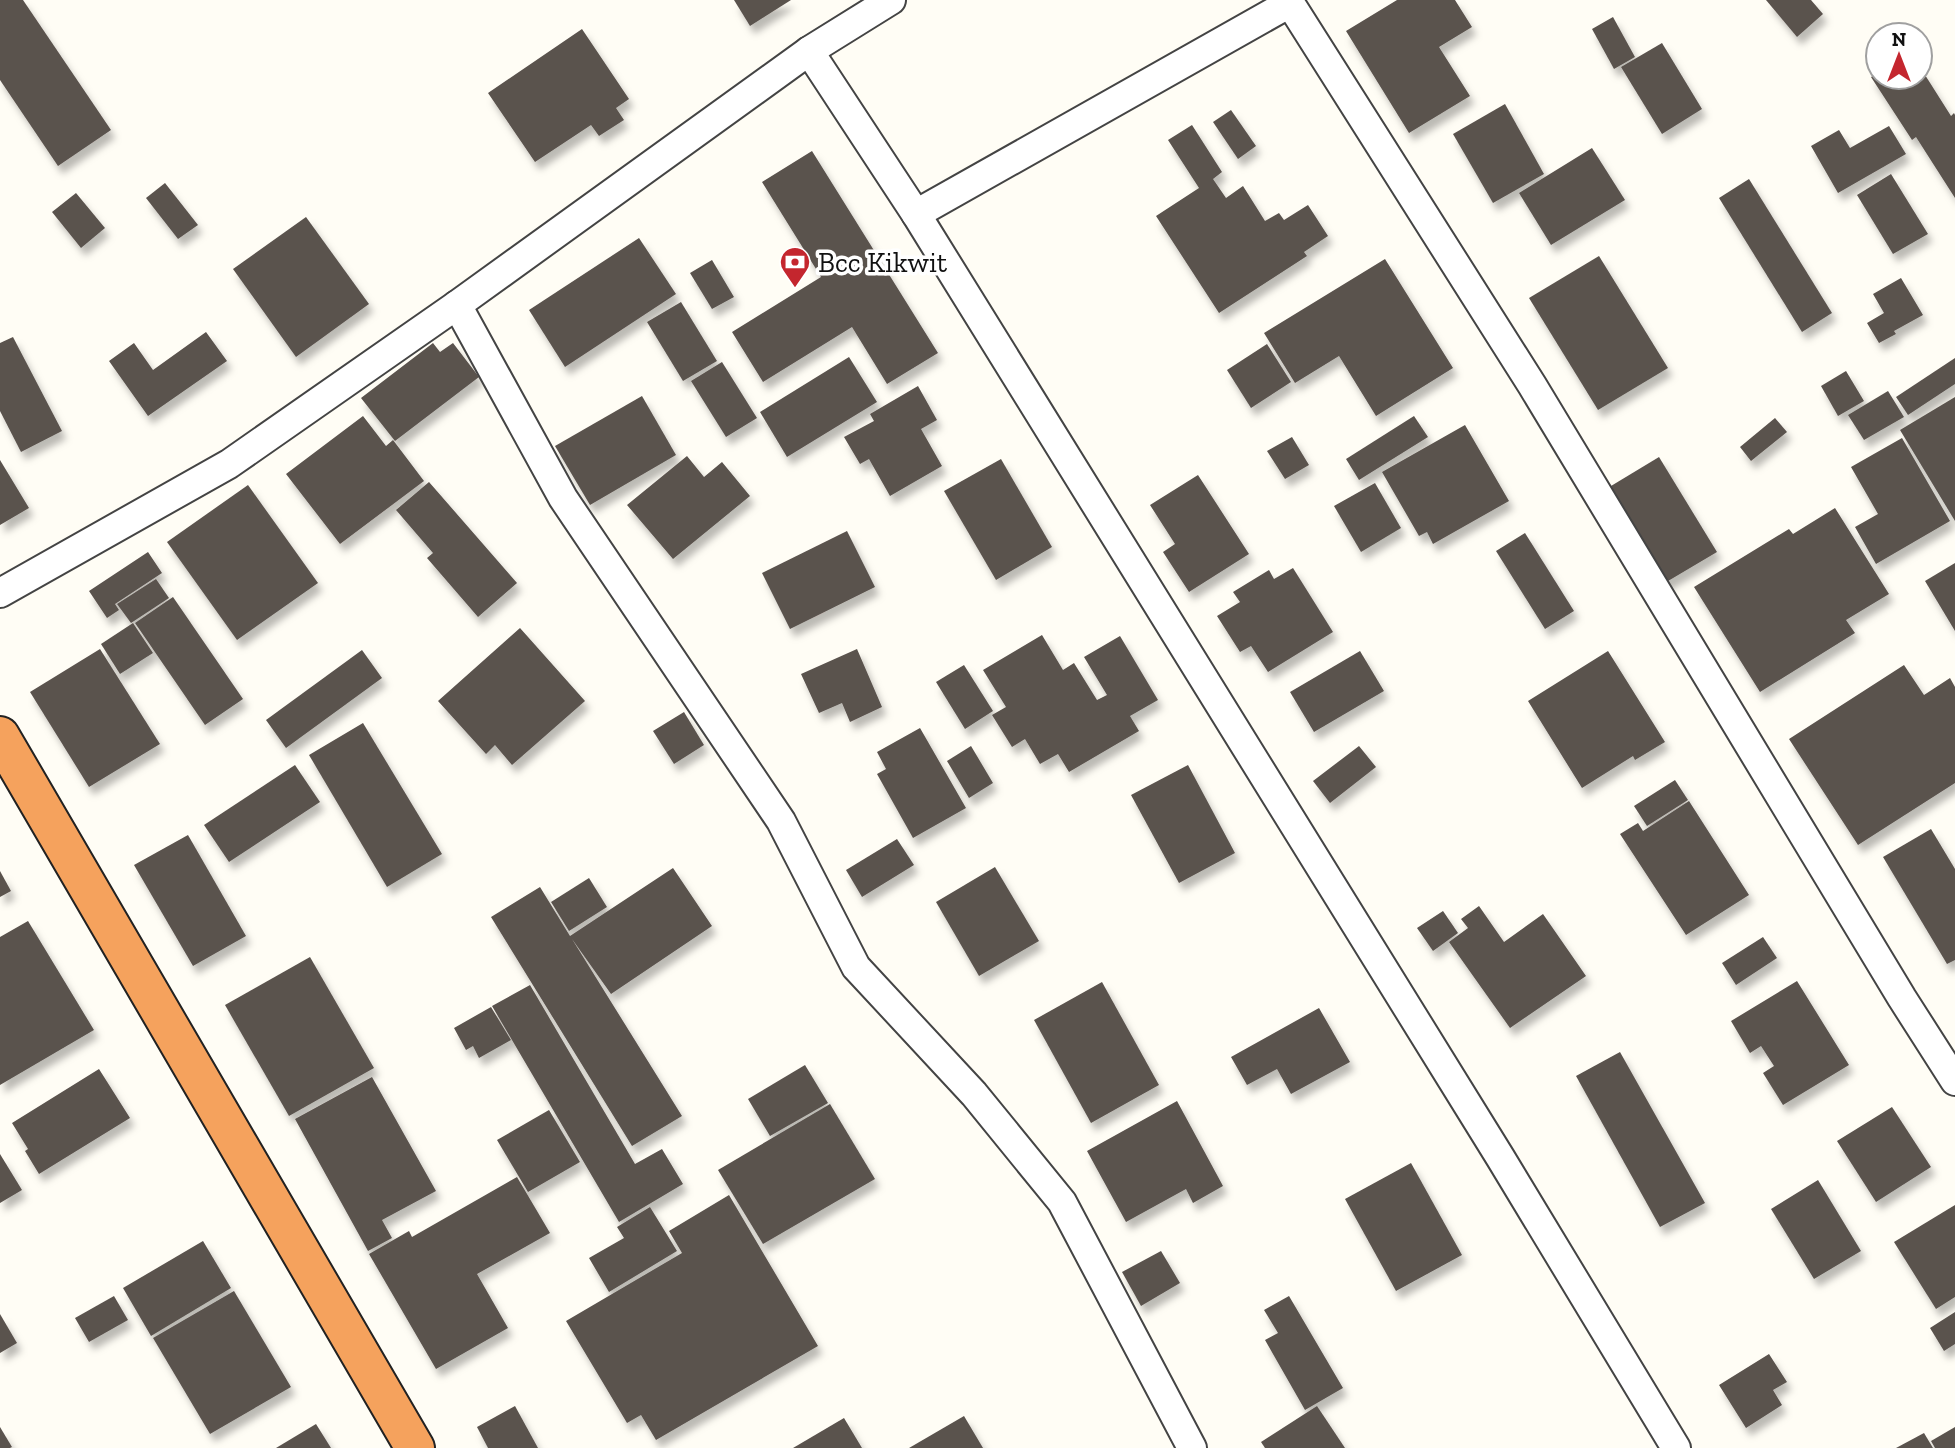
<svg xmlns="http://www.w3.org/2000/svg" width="1955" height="1448" font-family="'Zilla Slab',serif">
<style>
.building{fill:#5a524d;filter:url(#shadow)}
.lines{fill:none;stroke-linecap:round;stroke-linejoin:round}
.street-casing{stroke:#444;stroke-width:32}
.highway-casing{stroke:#222;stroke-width:42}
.street{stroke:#fff;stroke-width:28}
.highway{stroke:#f5a25d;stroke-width:38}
.labels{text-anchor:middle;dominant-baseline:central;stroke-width:7;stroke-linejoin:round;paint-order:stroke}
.poi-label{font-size:28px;fill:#111;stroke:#fff;text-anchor:start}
</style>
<defs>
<filter id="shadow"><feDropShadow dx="4.5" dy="8" stdDeviation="3.5" flood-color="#0004"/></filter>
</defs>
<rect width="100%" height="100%" fill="#fffdf5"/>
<g class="building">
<polygon points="0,0 23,0 111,130 58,166 0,80"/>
<polygon points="734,0 791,0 750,26"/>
<polygon points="1397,0 1455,0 1472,27 1439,47 1470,96 1409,133 1346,31"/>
<polygon points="1766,0 1811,0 1823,14 1797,37"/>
<polygon points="1613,17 1635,57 1614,69 1592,29"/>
<polygon points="582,29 629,99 616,108 624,120 599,136 591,125 535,162 488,93"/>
<polygon points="1662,43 1702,109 1662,134 1621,67"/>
<polygon points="1920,67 1951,116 1954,113 1955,115 1955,198 1916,137 1912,140 1871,77 1878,73 1878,77 1920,77"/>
<polygon points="1505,104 1544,174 1493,203 1453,134"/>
<polygon points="1231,110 1256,146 1238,159 1213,122"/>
<polygon points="1192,125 1222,172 1213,179 1226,198 1243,186 1265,221 1279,213 1284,220 1308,205 1328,236 1304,252 1307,256 1219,313 1156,216 1199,188 1168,140"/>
<polygon points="1889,126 1906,154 1838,193 1811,146 1839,130 1850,148"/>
<polygon points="1592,148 1625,200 1551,245 1519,193"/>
<polygon points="812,151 938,353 887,384 852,327 763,382 732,332 821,277 762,182"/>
<polygon points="1891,174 1928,234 1893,254 1857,195"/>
<polygon points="1749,179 1832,313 1802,332 1719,198"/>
<polygon points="165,183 198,225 178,239 146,198"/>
<polygon points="76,193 105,228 81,248 52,212"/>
<polygon points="306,217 369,304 296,357 233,269"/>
<polygon points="639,238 676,294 565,367 529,310"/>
<polygon points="1599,256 1668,368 1598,410 1529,298"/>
<polygon points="1385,259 1453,368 1376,416 1339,356 1295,383 1264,333"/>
<polygon points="712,260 734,297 712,309 690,273"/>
<polygon points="1901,278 1923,315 1894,331 1896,334 1879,343 1867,323 1884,313 1873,294"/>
<polygon points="681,302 717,361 683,381 647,322"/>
<polygon points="206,332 227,361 148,416 109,361 134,343 153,370"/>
<polygon points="13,337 62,431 21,452 0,411 0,343"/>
<polygon points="433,343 440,352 453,343 479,377 395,441 361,398"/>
<polygon points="1267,344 1291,382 1251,408 1227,370"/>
<polygon points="849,357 877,402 787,457 760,412"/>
<polygon points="1955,358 1955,384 1908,415 1896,397"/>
<polygon points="722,362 757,418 726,437 691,381"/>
<polygon points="1846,371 1864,401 1838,416 1821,386"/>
<polygon points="918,386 937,420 921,429 942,466 890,496 869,459 860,464 844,437 874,421 870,414"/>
<polygon points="1888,391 1904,417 1864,440 1848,415"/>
<polygon points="642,396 676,455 590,505 555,446"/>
<polygon points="1955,397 1955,521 1900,430"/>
<polygon points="363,416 386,446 393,440 424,481 340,544 286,474"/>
<polygon points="1414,416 1428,437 1359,480 1346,459"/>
<polygon points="1775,418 1787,432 1751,461 1740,447"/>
<polygon points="1465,425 1509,501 1433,544 1427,532 1419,536 1382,472"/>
<polygon points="1292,437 1309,465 1285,479 1267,451"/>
<polygon points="1902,438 1950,521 1876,564 1855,527 1878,514 1851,467"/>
<polygon points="687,456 704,477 722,462 750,496 673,559 627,505"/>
<polygon points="1659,457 1717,552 1663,584 1606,489"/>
<polygon points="1001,459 1052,547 996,580 944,491"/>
<polygon points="0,460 29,508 0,525"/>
<polygon points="1198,475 1249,554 1189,592 1163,552 1175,544 1150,505"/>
<polygon points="429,482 517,583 478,617 427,558 433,553 396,510"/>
<polygon points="1375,483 1401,528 1361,552 1334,506"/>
<polygon points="248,485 318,583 237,640 167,542"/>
<polygon points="1835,508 1889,594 1846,620 1855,633 1760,692 1694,587 1789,529 1793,534"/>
<polygon points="847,531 875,587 790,629 762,573"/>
<polygon points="1525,533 1574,611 1545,629 1496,551"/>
<polygon points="148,552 162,573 115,604 119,610 107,618 89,591"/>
<polygon points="1955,563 1955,631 1925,581"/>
<polygon points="1293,568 1333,632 1268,672 1251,646 1240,652 1217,616 1240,602 1233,592 1269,570 1274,579"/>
<polygon points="156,579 169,598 131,623 117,604"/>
<polygon points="173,597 243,699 205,725 135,623"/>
<polygon points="133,623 153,653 120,674 101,644"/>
<polygon points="520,628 585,701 512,765 495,745 486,754 438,701"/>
<polygon points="1042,635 1063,670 1074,663 1097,700 1107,695 1084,657 1120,636 1158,700 1130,716 1139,731 1069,772 1058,754 1040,764 1025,739 1012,747 992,715 1006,707 983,670"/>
<polygon points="100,649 160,744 89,787 30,692"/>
<polygon points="857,649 882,707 850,722 842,703 819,713 801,674"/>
<polygon points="362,650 382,678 286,748 266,720"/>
<polygon points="1360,651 1384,691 1314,732 1290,692"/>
<polygon points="1608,651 1665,742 1635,760 1633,756 1582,788 1528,701"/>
<polygon points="964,665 993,711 965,729 936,682"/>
<polygon points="1904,665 1924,695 1950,678 1955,687 1955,783 1858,845 1789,739"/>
<polygon points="684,712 704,745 674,764 653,731"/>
<polygon points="363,723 442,854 387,887 309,755"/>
<polygon points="920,728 966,808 913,838 877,774 886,769 877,752"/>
<polygon points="971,746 993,783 969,798 947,761"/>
<polygon points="1359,746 1376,767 1330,803 1313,781"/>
<polygon points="295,765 320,802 229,862 204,825"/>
<polygon points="1188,765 1235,853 1179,883 1131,795"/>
<polygon points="1675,780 1688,800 1647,826 1634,806"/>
<polygon points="1689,801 1749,895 1686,935 1620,834 1638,823 1643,831"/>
<polygon points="1931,829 1955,869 1955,960 1947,964 1883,857"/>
<polygon points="188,835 246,936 193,966 134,865"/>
<polygon points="897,839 914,865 862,897 846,870"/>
<polygon points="995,867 1039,941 979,976 936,902"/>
<polygon points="673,868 712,926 611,994 572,939 682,1116 632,1146 491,917 540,887 570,936"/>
<polygon points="0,871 11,891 0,897"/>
<polygon points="589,878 607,907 569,931 551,902"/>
<polygon points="1479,906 1504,942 1543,914 1586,976 1510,1028 1449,942 1468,928 1461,919"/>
<polygon points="1443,911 1458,933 1433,951 1417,928"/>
<polygon points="28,921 94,1030 0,1085 0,937"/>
<polygon points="1763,937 1777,958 1736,985 1722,963"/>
<polygon points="310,957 374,1068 289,1116 225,1005"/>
<polygon points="1797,981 1849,1065 1783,1105 1763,1073 1774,1066 1761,1046 1750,1053 1731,1021"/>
<polygon points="1102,982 1159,1085 1091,1123 1034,1020"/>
<polygon points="530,985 635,1164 662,1149 683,1184 619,1222 492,1006"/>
<polygon points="491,1007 511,1040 479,1058 473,1046 466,1050 454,1028"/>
<polygon points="1319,1008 1350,1062 1291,1094 1277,1069 1247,1085 1231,1057"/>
<polygon points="1620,1052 1705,1203 1660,1227 1576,1076"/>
<polygon points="805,1065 828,1103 770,1136 748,1099"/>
<polygon points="99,1069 130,1118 39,1174 25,1151 28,1149 12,1123"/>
<polygon points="372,1077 436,1191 382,1220 392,1238 368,1251 295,1119"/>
<polygon points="1177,1101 1223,1186 1193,1203 1186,1189 1126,1222 1087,1151"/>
<polygon points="830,1104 875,1179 763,1244 718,1170"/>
<polygon points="1892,1107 1931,1167 1876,1202 1837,1141"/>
<polygon points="549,1110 580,1162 528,1192 497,1140"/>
<polygon points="0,1154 22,1190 0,1203"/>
<polygon points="1411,1163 1462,1255 1396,1291 1345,1199"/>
<polygon points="517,1177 550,1233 477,1274 508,1328 436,1369 369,1254 409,1231 412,1237"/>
<polygon points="1818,1180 1861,1251 1814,1279 1771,1209"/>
<polygon points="729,1195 818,1346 656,1440 641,1415 627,1423 566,1321 682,1253 669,1231"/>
<polygon points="1955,1205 1955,1297 1936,1309 1894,1242"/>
<polygon points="650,1207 677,1251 609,1292 589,1258 624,1238 617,1227"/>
<polygon points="203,1241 231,1288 151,1336 123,1288"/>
<polygon points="1161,1251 1180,1283 1141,1306 1122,1272"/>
<polygon points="234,1291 291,1387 210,1434 153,1338"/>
<polygon points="114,1296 128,1320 89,1342 75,1318"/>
<polygon points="1289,1296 1343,1388 1305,1410 1265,1340 1278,1333 1264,1310"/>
<polygon points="1955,1312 1955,1344 1944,1351 1930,1328"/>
<polygon points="0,1314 17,1343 0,1353"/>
<polygon points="1769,1354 1787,1382 1773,1390 1782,1405 1746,1428 1719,1385"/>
<polygon points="515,1406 538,1448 488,1448 477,1427"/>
<polygon points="1317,1406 1345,1448 1265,1448 1261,1442"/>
<polygon points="964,1416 983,1448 909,1448"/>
<polygon points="844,1418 862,1448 793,1448"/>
<polygon points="316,1424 331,1448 276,1448"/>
<polygon points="0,1427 12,1447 10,1448 0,1448"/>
<polygon points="1955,1427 1955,1448 1935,1448 1931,1441"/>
<polygon points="1924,1433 1933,1448 1896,1448"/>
</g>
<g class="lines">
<g class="street-casing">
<g id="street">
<polyline points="1288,0 1532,385 1902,998 1955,1081"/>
<polyline points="809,51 916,214 1500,1157 1676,1448"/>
<polyline points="916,214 1290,3"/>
<polyline points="457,305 563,498 781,821 856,967 974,1094 1062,1202 1192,1448"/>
<polyline points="0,593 229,464 457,305 809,51 891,0"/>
</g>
</g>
<g class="highway-casing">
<polyline id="highway" points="0,736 415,1448"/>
</g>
<use href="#street" class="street"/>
<use href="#highway" class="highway"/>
</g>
<defs>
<g id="bank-pin" transform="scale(1.575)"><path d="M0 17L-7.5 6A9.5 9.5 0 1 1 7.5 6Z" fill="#c4262e" stroke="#fff"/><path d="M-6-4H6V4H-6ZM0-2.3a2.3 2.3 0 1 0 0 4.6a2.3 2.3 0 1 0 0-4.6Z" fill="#fff"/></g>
</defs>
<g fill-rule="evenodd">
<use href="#bank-pin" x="795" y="262"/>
</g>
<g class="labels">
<g class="poi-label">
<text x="818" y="262">Bcc Kikwit</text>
</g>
</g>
<g transform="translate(1899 56)"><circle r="33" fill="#ffffff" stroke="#a0a0a0" stroke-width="2"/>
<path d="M0-5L12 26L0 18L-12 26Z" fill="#c4262e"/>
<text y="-10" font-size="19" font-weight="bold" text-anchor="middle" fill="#111111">N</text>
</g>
</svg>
